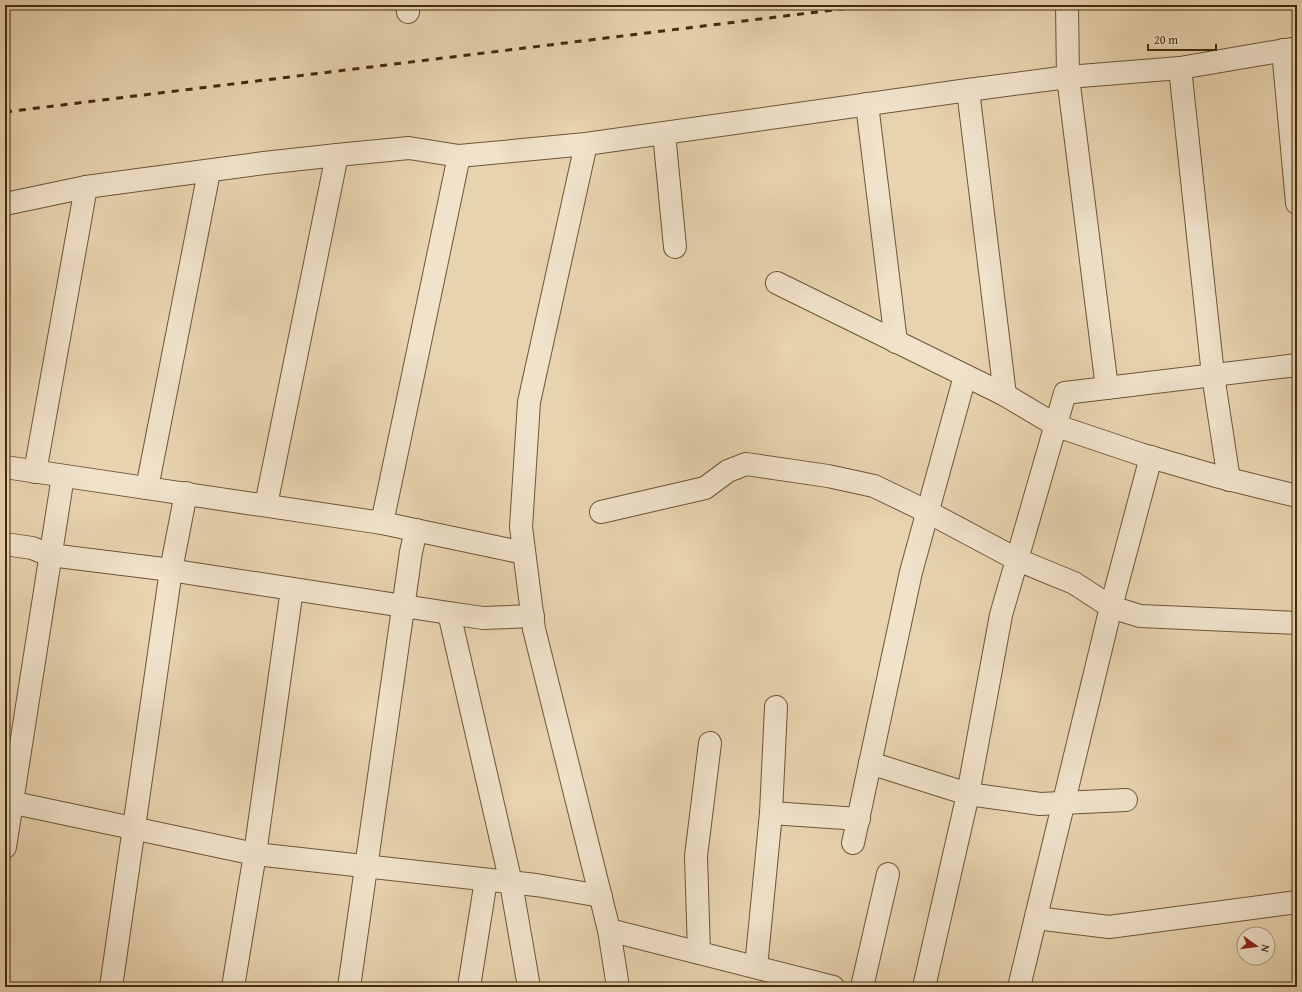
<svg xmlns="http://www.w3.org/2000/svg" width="1302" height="992" font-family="'Gentium Book Plus',serif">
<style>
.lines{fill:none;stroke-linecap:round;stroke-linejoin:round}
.minor-casing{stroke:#6d5536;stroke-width:24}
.minor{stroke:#f0e2cb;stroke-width:22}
.rail{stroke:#442b0d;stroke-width:3;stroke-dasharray:7 7;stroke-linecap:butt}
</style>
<rect width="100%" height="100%" fill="#e8d3af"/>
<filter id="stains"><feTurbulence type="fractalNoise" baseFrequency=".005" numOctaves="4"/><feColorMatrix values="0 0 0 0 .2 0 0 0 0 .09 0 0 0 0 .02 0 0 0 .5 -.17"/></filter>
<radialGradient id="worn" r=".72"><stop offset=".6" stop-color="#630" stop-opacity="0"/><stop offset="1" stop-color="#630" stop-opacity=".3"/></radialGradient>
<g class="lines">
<g class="minor-casing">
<g id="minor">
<polyline points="407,5 408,12"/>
<polyline points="1067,5 1068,77 1107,388"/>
<polyline points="1283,50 1297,203"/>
<polyline points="1180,68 1213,375 1229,480"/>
<polyline points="968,90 1005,395"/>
<polyline points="867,104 896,342"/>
<polyline points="664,133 675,247"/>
<polyline points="586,144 529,402 521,527 534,629 609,930 618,987"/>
<polyline points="5,204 86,187 264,163 337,155 409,148 459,156 586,144 968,90 1068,77 1180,68 1297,48"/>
<polyline points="777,283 1005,395 1057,426 1140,454 1216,476 1297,496"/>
<polyline points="5,467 382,523 524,553"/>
<polyline points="35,472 86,187"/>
<polyline points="147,488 209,172"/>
<polyline points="266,505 337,155"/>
<polyline points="601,512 705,488 728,471 746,464 828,476 874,486 928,512 1018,560 1074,583 1111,607 1140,616 1297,623"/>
<polyline points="382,523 459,156"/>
<polyline points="5,544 32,548 50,555 163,569 449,613 483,618 533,616"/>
<polyline points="449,613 511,883 529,987"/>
<polyline points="870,763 968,794 1040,804 1126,800"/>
<polyline points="5,801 255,854 536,885 601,896"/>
<polyline points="771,813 859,819"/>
<polyline points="853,843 911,572 965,376"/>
<polyline points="5,847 63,476"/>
<polyline points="1036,918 1109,927 1297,902"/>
<polyline points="609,930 833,987"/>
<polyline points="699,953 696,856 710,743"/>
<polyline points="756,967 771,813 776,707"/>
<polyline points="111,987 171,570 186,493"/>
<polyline points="233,987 255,854 292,589"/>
<polyline points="349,987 411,552 416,530"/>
<polyline points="469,987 486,880"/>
<polyline points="862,987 888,874"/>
<polyline points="924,987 968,794 1001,615 1065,393 1297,365"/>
<polyline points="1019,987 1111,607 1151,457"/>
</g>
</g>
<use href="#minor" class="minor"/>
<polyline class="rail" points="5,112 874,5"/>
</g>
<rect width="1302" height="992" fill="none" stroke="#e8d3af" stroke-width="20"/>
<rect x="6" y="6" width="1290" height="980" fill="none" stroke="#442b0d" stroke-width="2"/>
<rect x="10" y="10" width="1282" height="972" fill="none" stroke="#442b0d"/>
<g transform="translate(1256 946) rotate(104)"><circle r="19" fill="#f0e2cb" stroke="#ab997f"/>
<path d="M0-3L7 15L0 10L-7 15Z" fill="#8f2418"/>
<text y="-6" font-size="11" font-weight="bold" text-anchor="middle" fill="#442b0d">N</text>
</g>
<path d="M1148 44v6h68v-6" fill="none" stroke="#442b0d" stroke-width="2"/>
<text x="1154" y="44" font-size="12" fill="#442b0d" stroke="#f0e2cb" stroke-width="3" paint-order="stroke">20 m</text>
<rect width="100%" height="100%" filter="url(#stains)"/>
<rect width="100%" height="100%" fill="url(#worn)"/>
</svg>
